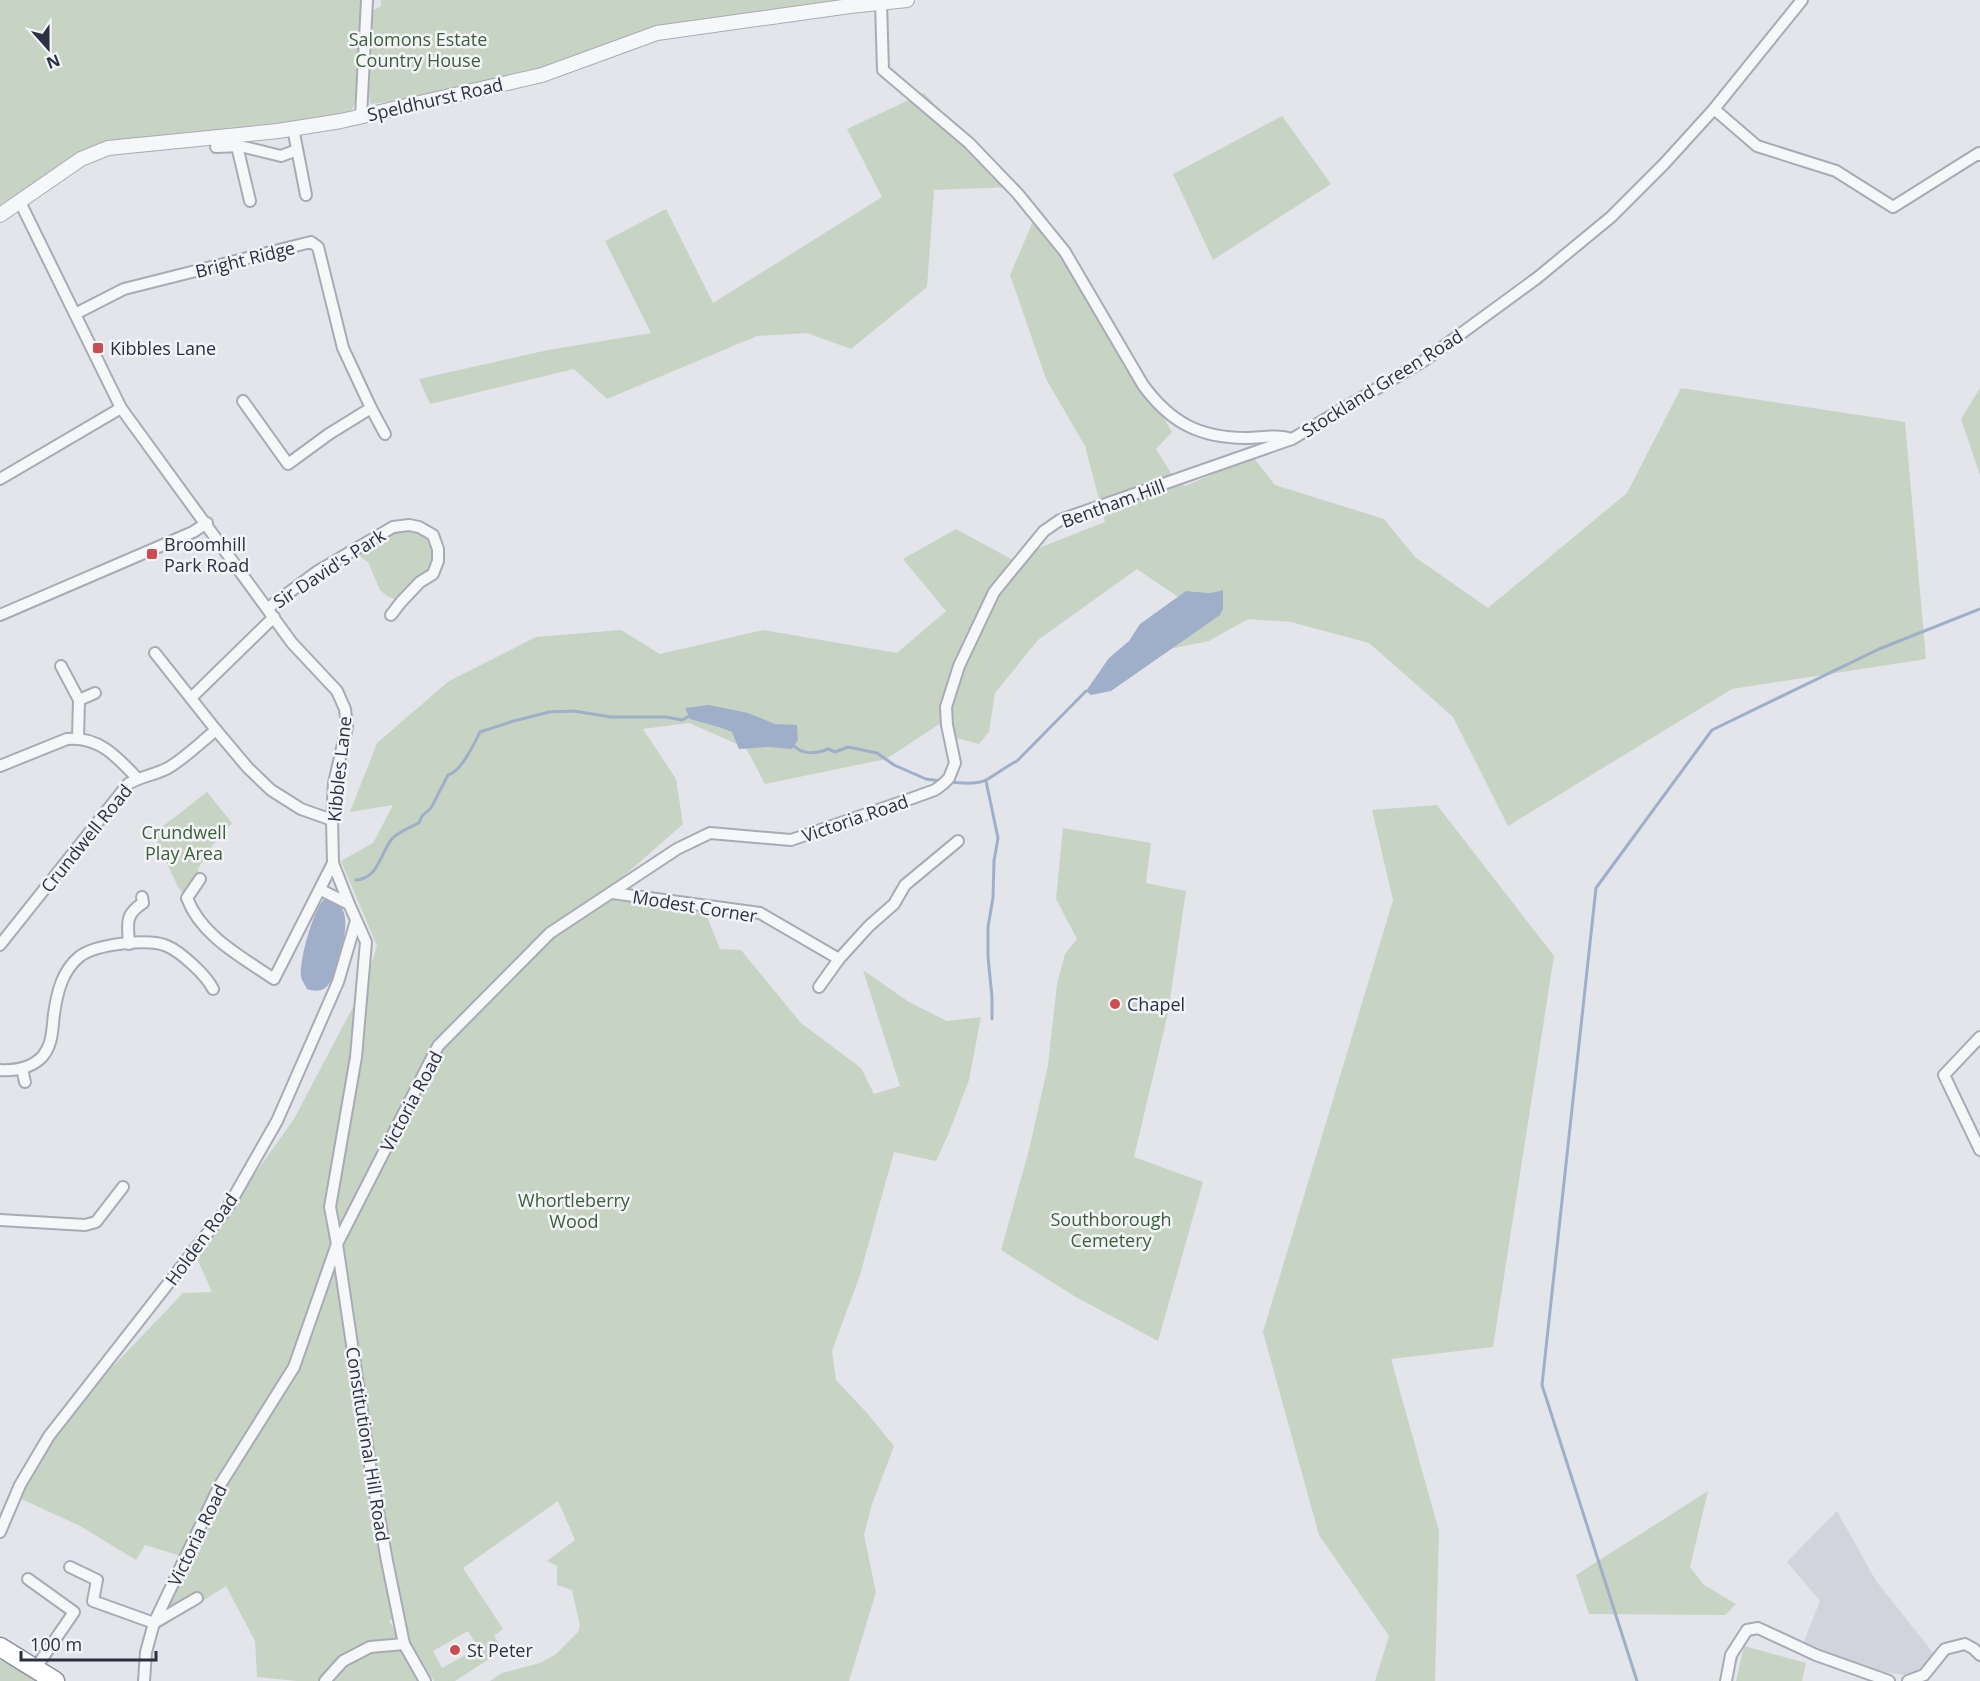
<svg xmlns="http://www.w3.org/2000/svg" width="1980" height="1681" font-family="'Open Sans',sans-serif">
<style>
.built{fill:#d1d4dd}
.green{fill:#c7d4c4;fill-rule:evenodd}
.water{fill:#9fafc9}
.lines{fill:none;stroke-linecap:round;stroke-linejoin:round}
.stream{stroke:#9fafc9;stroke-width:3}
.minor-casing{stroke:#a8abb5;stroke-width:14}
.tertiary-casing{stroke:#a8abb5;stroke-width:16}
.trunk-casing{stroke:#8b91a1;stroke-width:21}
.minor{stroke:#f6f7f9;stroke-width:10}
.tertiary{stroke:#f6f7f9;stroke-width:14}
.trunk{stroke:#fff;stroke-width:18}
.poi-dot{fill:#cb4d52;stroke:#f3f4f8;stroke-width:2}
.labels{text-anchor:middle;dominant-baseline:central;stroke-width:5;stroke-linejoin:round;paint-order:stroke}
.park-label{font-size:18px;fill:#3c5e39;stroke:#f3f4f8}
.street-label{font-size:18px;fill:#2b3143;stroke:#f3f4f8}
.poi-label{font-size:18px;fill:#2b3143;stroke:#f3f4f8;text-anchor:start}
</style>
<rect width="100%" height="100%" fill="#e3e5eb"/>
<polygon class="built" points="1837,1511 1876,1581 1927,1645 1935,1657 1915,1672 1905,1675 1885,1672 1848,1661 1803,1644 1820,1601 1787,1562"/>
<g class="green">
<polygon points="0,0 364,0 357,98 352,110 342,116 106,142 79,153 0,205"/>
<polygon points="381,0 858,0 682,25 555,65 419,99 370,104 367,62 370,12 381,6"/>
<polygon points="924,93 1011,187 934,190 927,287 851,349 807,333 757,336 607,399 574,369 430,404 419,379 548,350 651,333 605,241 666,209 713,303 882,197 847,129"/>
<polygon points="1282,116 1331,184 1213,260 1173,174"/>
<path d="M 1034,219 L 1100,308 L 1126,369 L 1164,419 L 1172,432 L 1156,449 L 1171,473 L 1185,486 L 1253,457 L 1275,485 L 1384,519 L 1415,557 L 1488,608 L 1627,493 L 1681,388 L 1905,422 L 1926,659 L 1732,689 L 1508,826 L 1453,717 L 1369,643 L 1291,622 L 1248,619 L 1209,641 L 1170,649 L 1223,609 L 1223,590 L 1210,593 L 1186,591 L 1178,597 L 1137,569 L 1038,640 L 995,693 L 989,732 L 979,744 L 949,736 L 941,723 L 886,759 L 765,784 L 746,748 L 689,723 L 643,729 L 676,779 L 683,824 L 599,898 L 705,912 L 720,949 L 741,950 L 801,1023 L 861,1068 L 874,1094 L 900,1086 L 863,970 L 909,1002 L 947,1021 L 981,1017 L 969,1080 L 948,1135 L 936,1161 L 894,1152 L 860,1275 L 832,1351 L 836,1380 L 867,1413 L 894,1446 L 872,1504 L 864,1535 L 876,1592 L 849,1681 L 490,1681 L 502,1673 L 540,1663 L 555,1655 L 578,1632 L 580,1626 L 572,1590 L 557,1585 L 557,1566 L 547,1561 L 575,1540 L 558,1501 L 463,1568 L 503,1629 L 494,1636 L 503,1650 L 455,1681 L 434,1681 L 406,1636 L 404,1610 L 389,1621 L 404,1644 L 370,1647 L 325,1681 L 297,1681 L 257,1677 L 255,1641 L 226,1586 L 150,1635 L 227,1476 L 219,1473 L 181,1556 L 145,1545 L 136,1560 L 80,1526 L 15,1496 L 20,1485 L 97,1375 L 100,1380 L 183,1293 L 212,1292 L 196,1256 L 294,1119 L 364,986 L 377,946 L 341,861 L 373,843 L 393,805 L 350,812 L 377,743 L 449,681 L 536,637 L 621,630 L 660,654 L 763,630 L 897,653 L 946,611 L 903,559 L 956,529 L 1011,559 L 1105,522 L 1085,446 L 1046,379 L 1010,275 ZM 468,1631 L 478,1648 L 442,1668 L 433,1651 Z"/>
<polygon points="1980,388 1980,475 1961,419"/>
<polygon points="393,527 433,535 438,561 401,602 387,596 380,590 368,562 360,557 348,553"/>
<polygon points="207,792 232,823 212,846 198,869 200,879 185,896 178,887 153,834"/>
<polygon points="1437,805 1554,956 1493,1347 1391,1359 1439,1531 1435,1681 1375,1681 1389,1636 1319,1535 1263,1332 1393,900 1372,810"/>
<polygon points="1063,828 1151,843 1146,883 1186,891 1168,1013 1134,1157 1203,1182 1158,1341 1074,1296 1001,1250 1029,1150 1048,1065 1057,984 1065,954 1077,939 1056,899"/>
<polygon points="1708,1491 1690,1567 1704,1585 1736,1604 1725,1615 1589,1614 1576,1575"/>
<polygon points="1744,1646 1806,1663 1802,1681 1736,1681"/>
<path d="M 393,1647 L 403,1651 L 422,1681 L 330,1681 C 347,1656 365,1653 393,1647 Z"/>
<polygon points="0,1660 5,1661 38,1681 0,1681"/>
</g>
<g class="water">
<polygon points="1223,590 1223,609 1220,615 1111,691 1091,695 1086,691 1109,658 1129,641 1140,624 1186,591 1210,593"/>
<polygon points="709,705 748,713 775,724 797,725 798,740 792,749 768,747 739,749 732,732 722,728 690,719 685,708"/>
<path d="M 324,899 C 359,900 342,948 336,967 C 333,974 332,983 325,988 C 319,992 314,991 307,989 C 306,986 302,981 301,977 C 299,960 313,911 324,899 Z"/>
</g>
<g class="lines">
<g class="stream">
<path d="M 793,745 C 802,755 816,754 828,749 L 835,752 L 848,747 L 877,753 L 894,765 L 926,779 L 941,781"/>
<polyline points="986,781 998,838 994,861 993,898 988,927 988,957 992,997 992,1019"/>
<path d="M 951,782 C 962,783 978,785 988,779 C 998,773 1007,766 1017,761 L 1086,691"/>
<path d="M 356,880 C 378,878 380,855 391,840 C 397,832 411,827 419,823 L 422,816 L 431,808 L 448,775 C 461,772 474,744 480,732 L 514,721 L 549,712 L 574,711 L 611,717 L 666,717 L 682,720 L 691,715"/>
<polyline points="1637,1681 1542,1385 1596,888 1712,730 1879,649 1980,609"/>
</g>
<g class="minor-casing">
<g id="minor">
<path d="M 881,3 L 883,70 L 969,143 L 1018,194 L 1065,252 L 1143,385 C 1170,422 1199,438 1246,438 C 1262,438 1276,434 1292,439"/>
<polyline points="1714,109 1757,146 1836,171 1893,207 1979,153 1980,155"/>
<polyline points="361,116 367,0"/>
<polyline points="293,128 306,195"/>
<polyline points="237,146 250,201"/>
<polyline points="216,147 240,146 281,156 297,150"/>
<polyline points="20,202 121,408 292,643 337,691 345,709 347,727 334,783 332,820 333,863 349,904 366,942 356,1057 330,1207 337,1244 371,1472 387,1561 404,1644 425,1681"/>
<polyline points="75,314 124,289 311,242 318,247 343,348 371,408 329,434 288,464 243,401"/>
<polyline points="371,408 385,434"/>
<polyline points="0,479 121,408"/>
<polyline points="268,608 318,571 393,527 409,525 419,527 433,535 438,549 438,561 433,574 420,582 401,602 391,615"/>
<polyline points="0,615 193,532 207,523"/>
<polyline points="155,653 216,730 248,768 271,790 301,809 332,820"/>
<polyline points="61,666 79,700 78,738"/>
<polyline points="191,698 274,617"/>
<polyline points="79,700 95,693"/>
<path d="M 0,766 L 67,739 C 99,736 117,757 137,778"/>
<path d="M 200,879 L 187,898 C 201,936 242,957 274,979 L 333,863"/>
<polyline points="321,890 349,904"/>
<polyline points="612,893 760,913 839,959"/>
<path d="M 129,944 C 128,924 124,915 143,903 L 142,897"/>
<path d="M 0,945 L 128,784 C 141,776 155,775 168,768 C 185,758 200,743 216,730"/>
<polyline points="819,987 839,959 869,926 894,904 905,885 958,841"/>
<polyline points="1980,1037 1944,1075 1980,1150"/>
<polyline points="22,1069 25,1082"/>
<path d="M 0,1070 C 15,1071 31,1068 42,1057 C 53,1044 52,1030 54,1014 C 57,993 62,971 79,957 C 95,944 149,938 167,946 C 181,952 207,976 213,989"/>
<polyline points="0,1220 85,1225 96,1222 123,1187"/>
<polyline points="0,1532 20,1485 49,1436 228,1207 277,1121 338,982 356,921"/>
<polyline points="70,1567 97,1580 93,1601 154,1623 197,1598"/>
<polyline points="28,1579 74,1612 35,1669"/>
<polyline points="144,1681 146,1652 154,1623 220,1485 294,1367 337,1244 438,1046 550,933 677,849 710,833 791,840 910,799 935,790 943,784 949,778 955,763 947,725 946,707 959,666 994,592 1044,531 1060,520 1292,439 1425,360 1537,278 1611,217 1664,164 1714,109 1802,0"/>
<polyline points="325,1681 343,1661 370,1647 404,1644"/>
<polyline points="1726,1681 1731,1655 1747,1630 1758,1628 1816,1655 1889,1681"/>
<polyline points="1908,1681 1924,1675 1945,1649 1965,1644 1974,1649 1980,1655"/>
</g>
</g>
<g class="tertiary-casing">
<polyline id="tertiary" points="0,215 81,159 108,148 278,131 341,121 542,75 657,33 850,6 907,0"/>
</g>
<g class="trunk-casing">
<polyline id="trunk" points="0,1647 55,1681"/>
</g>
<use href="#minor" class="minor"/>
<use href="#tertiary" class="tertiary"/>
<use href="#trunk" class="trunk"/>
</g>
<g class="poi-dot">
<rect x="92" y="342" width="12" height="12" rx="3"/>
<rect x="146" y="548" width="12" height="12" rx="3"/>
<circle cx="1115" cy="1004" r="6"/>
<circle cx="455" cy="1650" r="6"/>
</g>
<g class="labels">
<g class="park-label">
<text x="418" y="39">Salomons Estate<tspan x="418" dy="21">Country House</tspan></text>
<text x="184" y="832">Crundwell<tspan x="184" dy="21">Play Area</tspan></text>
<text x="574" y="1200">Whortleberry<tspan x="574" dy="21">Wood</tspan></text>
<text x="1111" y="1219">Southborough<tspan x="1111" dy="21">Cemetery</tspan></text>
</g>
<g class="street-label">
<text transform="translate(435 99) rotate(-13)">Speldhurst Road</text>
<text transform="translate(245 259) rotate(-14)">Bright Ridge</text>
<text transform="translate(1382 383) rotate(-32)">Stockland Green Road</text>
<text transform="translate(1113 503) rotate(-20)">Bentham Hill</text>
<text transform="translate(329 568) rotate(-33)">Sir David's Park</text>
<text transform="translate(339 769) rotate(-84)">Kibbles Lane</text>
<text transform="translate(855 818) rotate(-19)">Victoria Road</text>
<text transform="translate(86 838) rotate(-51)">Crundwell Road</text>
<text transform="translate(695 906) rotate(9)">Modest Corner</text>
<text transform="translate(411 1101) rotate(-62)">Victoria Road</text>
<text transform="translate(201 1239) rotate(-54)">Holden Road</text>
<text transform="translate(368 1444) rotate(81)">Constitutional Hill Road</text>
<text transform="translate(197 1535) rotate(-64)">Victoria Road</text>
</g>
<g class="poi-label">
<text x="110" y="348">Kibbles Lane</text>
<text x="164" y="544">Broomhill<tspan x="164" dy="21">Park Road</tspan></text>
<text x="1127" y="1004">Chapel</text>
<text x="467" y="1650">St Peter</text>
</g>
</g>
<g transform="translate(48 48) rotate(159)" stroke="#f3f4f8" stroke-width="4.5" paint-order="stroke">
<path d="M0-4.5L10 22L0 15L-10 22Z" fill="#2b3143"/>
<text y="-9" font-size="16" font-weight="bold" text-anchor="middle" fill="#2b3143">N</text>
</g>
<path d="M21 1651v9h135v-9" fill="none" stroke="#2b3143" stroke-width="3"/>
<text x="30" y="1651" font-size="18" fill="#2b3143" stroke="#f3f4f8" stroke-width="4.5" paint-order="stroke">100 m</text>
</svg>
